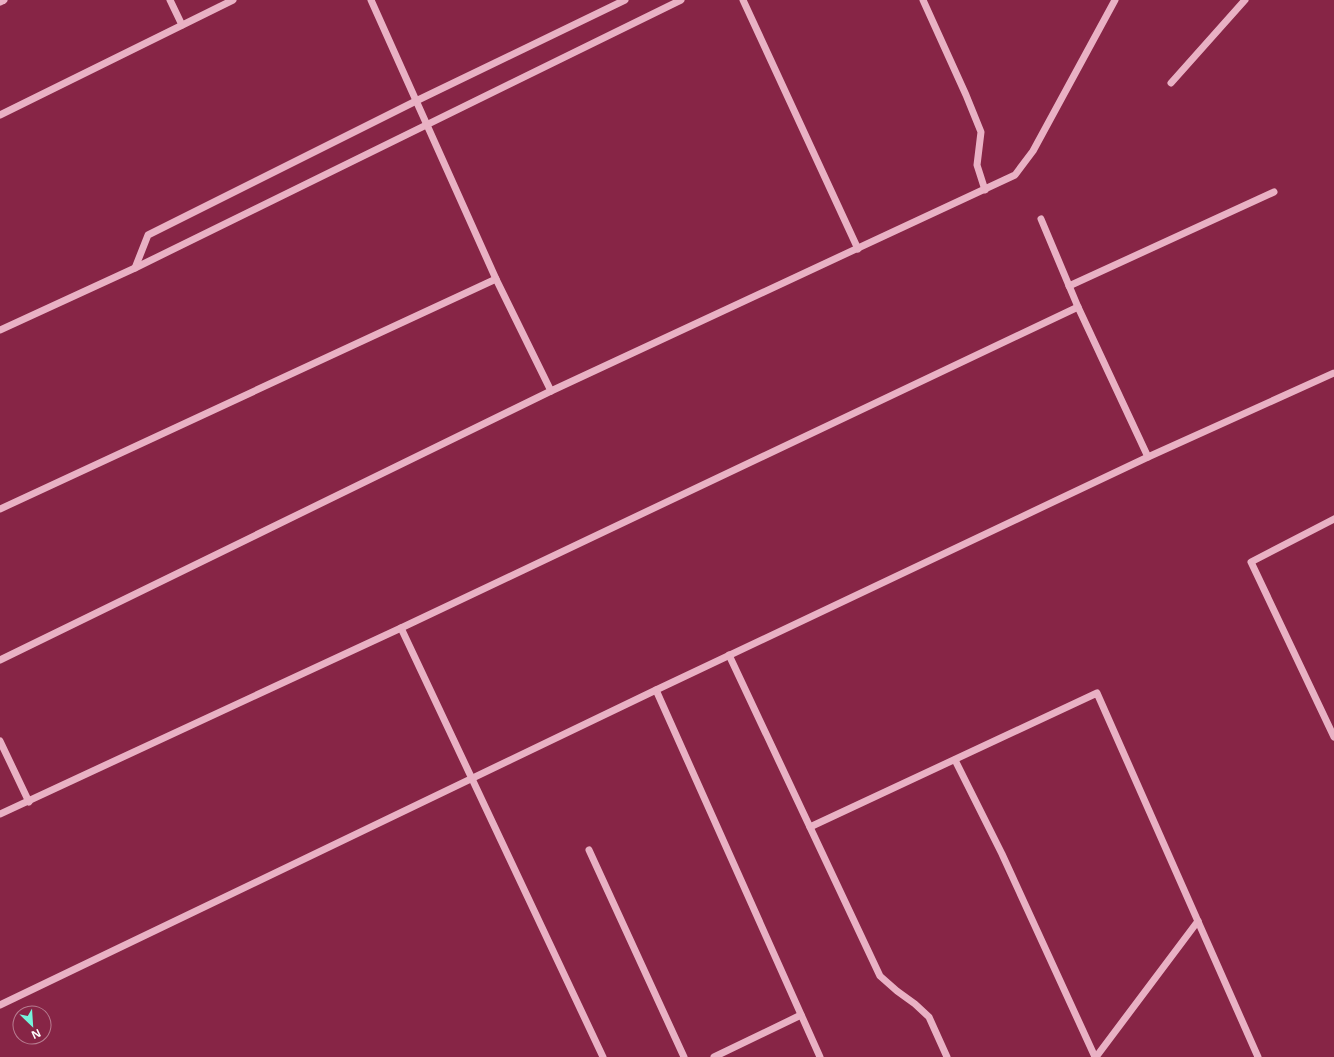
<svg xmlns="http://www.w3.org/2000/svg" width="1334" height="1057" font-family="'Open Sans',sans-serif">
<style>
.lines{fill:none;stroke-linecap:round;stroke-linejoin:round}
.minor{stroke:#e9b1c4;stroke-width:7}
</style>
<rect width="100%" height="100%" fill="#872546"/>
<g class="lines">
<g class="minor">
<polyline points="170,0 182,25"/>
<polyline points="371,0 496,279 551,391"/>
<polyline points="743,0 858,249"/>
<polyline points="923,0 966,95 981,132 977,165 985,190"/>
<polyline points="0,2 4,0"/>
<polyline points="1171,83 1245,0"/>
<polyline points="0,115 233,0"/>
<polyline points="1041,219 1078,307 1148,457"/>
<polyline points="135,268 148,235 416,101 625,0"/>
<polyline points="1069,286 1274,192"/>
<polyline points="0,330 135,268 681,0"/>
<polyline points="0,509 496,279"/>
<polyline points="1334,519 1251,562 1334,737"/>
<polyline points="401,628 603,1057"/>
<polyline points="729,655 880,976 897,991 915,1004 929,1017 947,1057"/>
<polyline points="0,660 551,391 1015,175 1033,151 1115,0"/>
<polyline points="656,690 820,1057"/>
<polyline points="0,741 29,802"/>
<polyline points="955,760 1002,854 1095,1057"/>
<polyline points="0,814 401,628 1078,307"/>
<polyline points="810,827 1097,693 1258,1057"/>
<polyline points="589,850 684,1057"/>
<polyline points="0,1005 656,690 1148,457 1334,373"/>
<polyline points="714,1057 801,1015"/>
<polyline points="1096,1057 1198,921"/>
</g>
</g>
<g transform="translate(32 1025) rotate(155)"><circle r="19" fill="#872546" stroke="#b77c90"/>
<path d="M0-3L7 15L0 10L-7 15Z" fill="#75f3db"/>
<text y="-6" font-size="11" font-weight="bold" text-anchor="middle" fill="#ffffff">N</text>
</g>
</svg>
